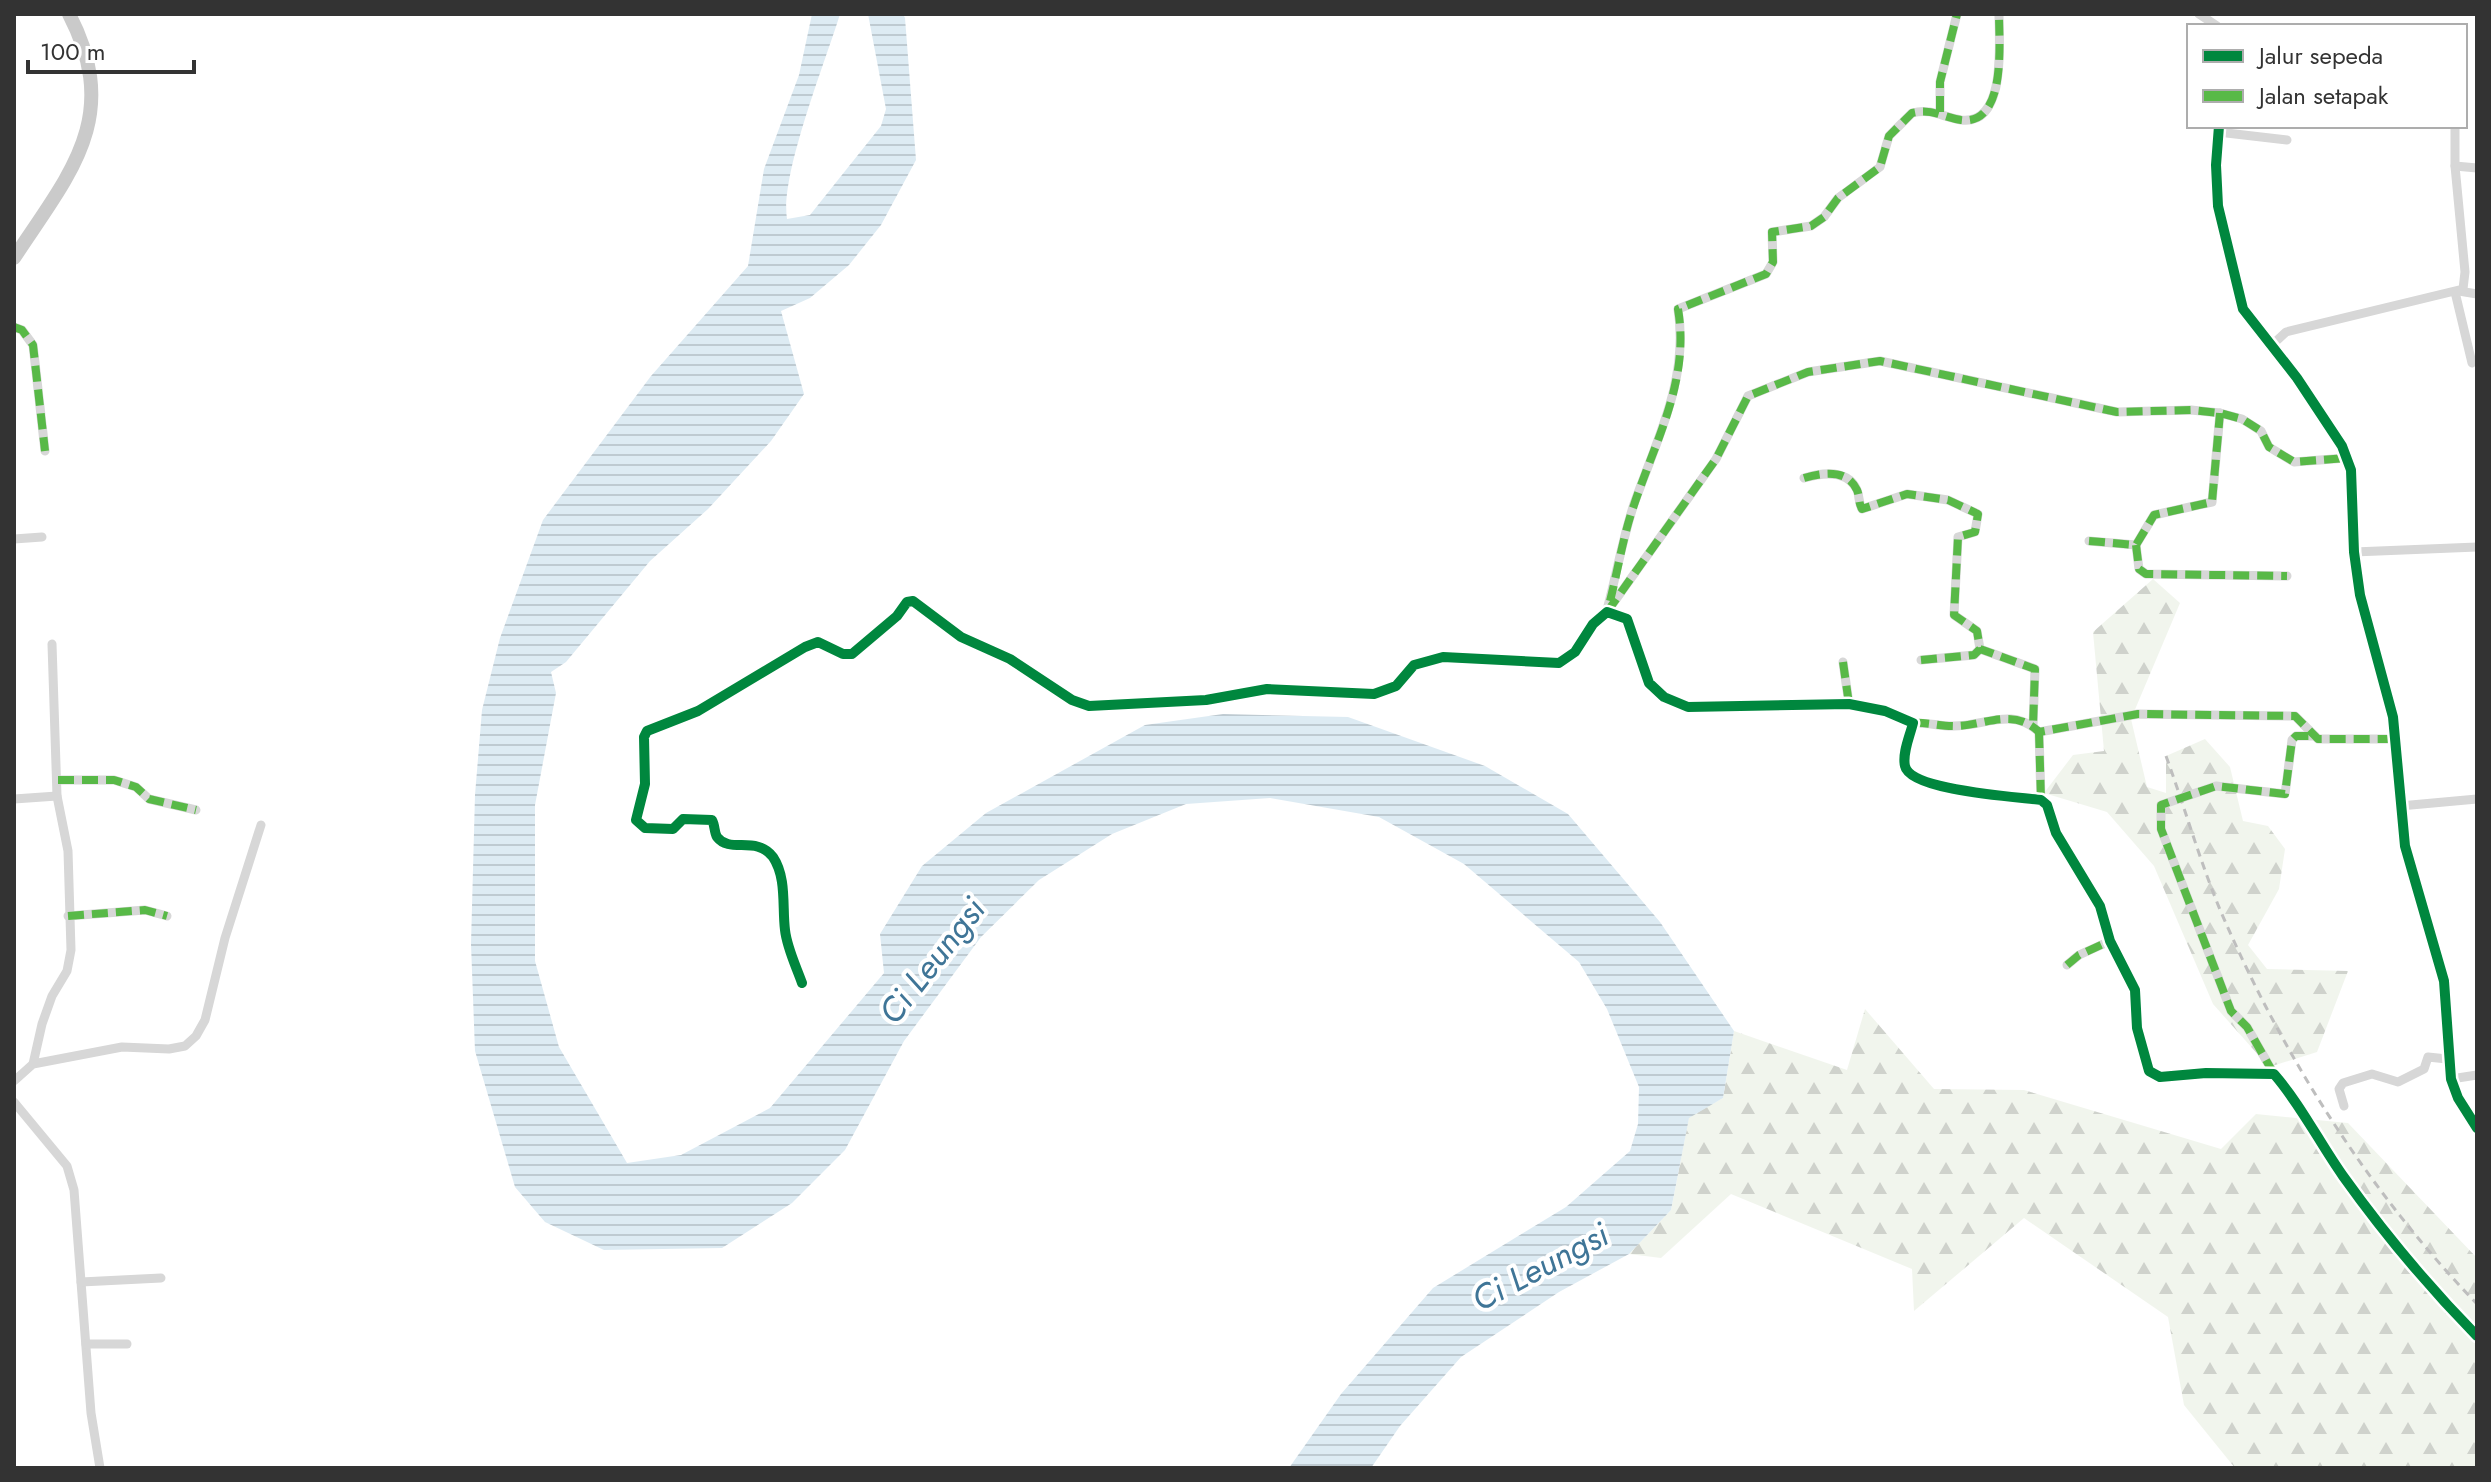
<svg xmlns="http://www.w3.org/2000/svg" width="2491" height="1482" font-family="Jost,sans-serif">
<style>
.forest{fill:url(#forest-firs)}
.water{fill:url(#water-rules)}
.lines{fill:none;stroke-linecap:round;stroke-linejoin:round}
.street{stroke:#d7d7d7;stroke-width:9}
.primary{stroke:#cacaca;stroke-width:14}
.rail{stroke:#bebebe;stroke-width:3;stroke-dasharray:8 6;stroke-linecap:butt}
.quiet{stroke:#58b947;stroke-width:8;stroke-dasharray:16 8;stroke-linecap:butt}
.cycleway-casing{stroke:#fff;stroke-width:15}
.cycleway{stroke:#00873e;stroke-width:10}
.labels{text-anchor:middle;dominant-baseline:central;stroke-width:8;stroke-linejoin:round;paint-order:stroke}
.water-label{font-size:34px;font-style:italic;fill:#3f7597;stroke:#fff}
</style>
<defs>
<pattern id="forest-firs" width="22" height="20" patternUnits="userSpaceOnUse" patternTransform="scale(2)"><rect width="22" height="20" fill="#f1f5ed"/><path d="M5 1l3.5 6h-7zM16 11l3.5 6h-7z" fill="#cfd2cc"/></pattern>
<pattern id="water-rules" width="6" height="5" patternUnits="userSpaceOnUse" patternTransform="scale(2)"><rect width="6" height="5" fill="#ddebf3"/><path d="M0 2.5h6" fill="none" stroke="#becad1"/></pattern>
</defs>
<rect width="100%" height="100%" fill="#fff"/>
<g class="forest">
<polygon points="2153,579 2180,603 2131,719 2147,787 2166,793 2166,756 2205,739 2230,767 2243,821 2268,826 2285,849 2279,889 2248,945 2267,969 2348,971 2317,1052 2269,1067 2213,1004 2154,866 2107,812 2044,793 2073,755 2104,751 2093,632"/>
<polygon points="1865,1009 1934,1089 2024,1090 2221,1149 2256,1114 2348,1123 2477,1258 2477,1468 2235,1468 2184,1405 2168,1317 2024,1218 1914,1311 1912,1269 1731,1194 1661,1258 1629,1254 1671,1210 1689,1117 1723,1098 1734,1031 1847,1070"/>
</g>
<path class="water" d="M 812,14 L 840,14 C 825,63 780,175 787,219 L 810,215 L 881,126 L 886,109 L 868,14 L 903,14 L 905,18 L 916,160 L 881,225 L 849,265 L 810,298 L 781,311 L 804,394 L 771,441 L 708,509 L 650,561 L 566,662 L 551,672 L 556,693 L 535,805 L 535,961 L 559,1047 L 627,1163 L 681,1155 L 770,1108 L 884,973 L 880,934 L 922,866 L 986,813 L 1145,725 L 1223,714 L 1348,717 L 1485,766 L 1568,814 L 1660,922 L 1734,1031 L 1723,1098 L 1689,1118 L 1671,1210 L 1629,1254 L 1559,1292 L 1461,1357 L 1400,1426 L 1371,1468 L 1289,1468 L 1341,1394 L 1433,1288 L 1566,1207 L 1630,1151 L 1638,1124 L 1639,1087 L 1607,1009 L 1579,962 L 1464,864 L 1379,817 L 1270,798 L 1186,804 L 1112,834 L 1039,880 L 981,937 L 904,1041 L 845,1150 L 792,1203 L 722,1248 L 604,1250 L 545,1222 L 515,1187 L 475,1051 L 471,944 L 475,795 L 482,710 L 500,638 L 543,520 L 651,376 L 748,266 L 764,169 L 799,75 Z"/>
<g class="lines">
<g class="street">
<polyline points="2199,14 2217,26"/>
<polyline points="1940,112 1940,82 1957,14"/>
<polyline points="2219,126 2216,165 2218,206 2243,309 2297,378 2342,446 2351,470 2354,552 2360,595 2393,717 2405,846 2444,981 2451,1079 2458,1098 2477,1128"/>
<polyline points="2218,132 2287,140"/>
<polyline points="2455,166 2477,168"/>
<polyline points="2459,291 2477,294"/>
<polyline points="2455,292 2472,363"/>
<polyline points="14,327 22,330 33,345 45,451"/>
<polyline points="2272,345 2286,332 2463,289 2465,272 2455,166 2455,126"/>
<path d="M 1804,478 C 1821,473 1847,468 1857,490 C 1860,497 1858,502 1862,509 L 1907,494 L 1948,500 L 1978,514 L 1975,532 L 1958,537 L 1954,615 L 1977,631 L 1980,649 L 2035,669 L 2033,726"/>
<polyline points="14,539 42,537"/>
<polyline points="2089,541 2136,545 2154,515 2212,502 2220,413"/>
<polyline points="2136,545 2139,569 2146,574 2287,576"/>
<polyline points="2354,552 2477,547"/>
<path d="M 1608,606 C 1617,572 1623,537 1634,504 C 1657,439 1689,379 1678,309 L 1766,274 L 1773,262 L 1772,232 L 1811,226 L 1824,217 L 1838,198 L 1880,167 L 1889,136 L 1912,113 C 1932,108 1942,117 1961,120 C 2007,126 1999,42 1999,14"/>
<polyline points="1607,612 1716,459 1748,396 1808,372 1880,361 2117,412 2191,410 2220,413 2242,419 2261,431 2269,447 2294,462 2346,458"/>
<polyline points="1921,660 1974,655 1980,649"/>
<polyline points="1843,662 1849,704"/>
<path d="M 1913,723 C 1926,722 1939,726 1952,726 C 1983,727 2012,706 2039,732 L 2138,714 L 2295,716 L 2318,739 L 2394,739"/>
<polyline points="2039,732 2041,800"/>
<polyline points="58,780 114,780 136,787 149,799 196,810"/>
<polyline points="14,799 57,796"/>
<polyline points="2400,806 2477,799"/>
<polyline points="68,916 145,910 167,916"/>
<polyline points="2067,965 2079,955 2110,941"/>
<path d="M 802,983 C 796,966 787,948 785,930 C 782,907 787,878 773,857 C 756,835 730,854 717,837 C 714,832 715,825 712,820 L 683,819 L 673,829 L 645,828 L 636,820 L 645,784 L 644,737 L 647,731 L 698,711 L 805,647 L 818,642 L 843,654 L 852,654 L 897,616 L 907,602 L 913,601 L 961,637 L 1010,659 L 1072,700 L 1089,706 L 1206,700 L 1267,689 L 1374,694 L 1396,686 L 1414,665 L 1443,657 L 1559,663 L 1575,652 L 1593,624 L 1607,612 L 1627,619 L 1649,683 L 1664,697 L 1688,707 L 1849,704 L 1885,711 L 1913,723 C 1910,736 1902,753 1905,766 C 1910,791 2019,797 2041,800 L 2047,805 L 2056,833 L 2100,906 L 2110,941 L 2135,990 L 2137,1028 L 2149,1071 L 2160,1077 L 2206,1073 L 2274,1074 C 2301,1105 2319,1142 2343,1176 C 2383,1232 2429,1287 2477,1336"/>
<polyline points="33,1064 42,1024 52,996 67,971 71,950 68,851 57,796 52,644"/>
<polyline points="2274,1074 2247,1027 2231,1011 2161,829 2161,805 2216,786 2285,794 2292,740 2296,736 2315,736"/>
<polyline points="2451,1079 2477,1075"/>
<polyline points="14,1081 33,1064 122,1047 169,1049 185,1046 196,1036 205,1020 225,938 261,825"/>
<polyline points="14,1102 67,1166 74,1190 91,1413 100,1468"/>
<polyline points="2344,1106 2339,1089 2343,1083 2372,1074 2398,1082 2424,1069 2428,1057 2447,1059"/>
<polyline points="81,1282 161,1278"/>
<polyline points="86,1344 127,1344"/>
</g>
<path class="primary" d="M 14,258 C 69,174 123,118 69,14"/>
<path class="rail" d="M 2166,756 C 2185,808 2200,862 2221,912 C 2283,1056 2368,1191 2477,1304"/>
<g class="quiet">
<polyline points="1940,112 1940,82 1957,14"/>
<polyline points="14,327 22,330 33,345 45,451"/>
<path d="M 1804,478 C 1821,473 1847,468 1857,490 C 1860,497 1858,502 1862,509 L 1907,494 L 1948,500 L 1978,514 L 1975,532 L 1958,537 L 1954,615 L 1977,631 L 1980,649 L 2035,669 L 2033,726"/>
<polyline points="2089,541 2136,545 2154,515 2212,502 2220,413"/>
<polyline points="2136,545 2139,569 2146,574 2287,576"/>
<path d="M 1610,601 C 1618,570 1623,536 1634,505 C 1656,439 1690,380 1678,309 L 1766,274 L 1773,262 L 1772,232 L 1811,226 L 1824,217 L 1838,198 L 1880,167 L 1889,136 L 1912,113 C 1932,108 1942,117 1961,120 C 2007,126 1999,42 1999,14"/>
<polyline points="1607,612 1716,459 1748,396 1808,372 1880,361 2117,412 2191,410 2220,413 2242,419 2261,431 2269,447 2294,462 2346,458"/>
<polyline points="1921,660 1974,655 1980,649"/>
<polyline points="1843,662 1849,704"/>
<path d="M 1913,723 C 1926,722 1939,726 1952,726 C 1983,727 2012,706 2039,732 L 2138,714 L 2295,716 L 2318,739 L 2394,739"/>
<polyline points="2039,732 2041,800"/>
<polyline points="58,780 114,780 136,787 149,799 196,810"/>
<polyline points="68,916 145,910 167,916"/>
<polyline points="2067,965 2079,955 2110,941"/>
<polyline points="2274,1074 2247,1027 2231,1011 2161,829 2161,805 2216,786 2285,794 2292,740 2296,736 2315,736"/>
</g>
<g class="cycleway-casing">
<g id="cycleway">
<polyline points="2219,126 2216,165 2218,206 2243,309 2297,378 2342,446 2351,470 2354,552 2360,595 2393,717 2405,846 2444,981 2451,1079 2458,1098 2477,1128"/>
<path d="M 802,983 C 796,966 787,948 785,930 C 782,907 787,878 773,857 C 756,835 730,854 717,837 C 714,832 715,825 712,820 L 683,819 L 673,829 L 645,828 L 636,820 L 645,784 L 644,737 L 647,731 L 698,711 L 805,647 L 818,642 L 843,654 L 852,654 L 897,616 L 907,602 L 913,601 L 961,637 L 1010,659 L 1072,700 L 1089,706 L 1206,700 L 1267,689 L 1374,694 L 1396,686 L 1414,665 L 1443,657 L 1559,663 L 1575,652 L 1593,624 L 1607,612 L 1627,619 L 1649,683 L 1664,697 L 1688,707 L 1849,704 L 1885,711 L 1913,723 C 1910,736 1902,753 1905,766 C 1910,791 2019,797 2041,800 L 2047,805 L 2056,833 L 2100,906 L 2110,941 L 2135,990 L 2137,1028 L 2149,1071 L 2160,1077 L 2206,1073 L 2274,1074 C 2301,1105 2319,1142 2343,1176 C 2383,1232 2429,1287 2477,1336"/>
</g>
</g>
<use href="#cycleway" class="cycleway"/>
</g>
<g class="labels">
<g class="water-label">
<text transform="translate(932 961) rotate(-52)">Ci Leungsi</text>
<text transform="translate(1540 1267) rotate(-28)">Ci Leungsi</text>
</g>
</g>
<rect width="2491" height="1482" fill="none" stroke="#333333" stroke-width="32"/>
<rect x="2187" y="24" width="280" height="104" fill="#ffffff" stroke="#adadad" stroke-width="2"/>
<rect x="2203" y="50" width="40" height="12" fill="#00873e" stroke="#adadad" stroke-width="2"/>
<text x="2259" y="64" font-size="24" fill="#333333">Jalur sepeda</text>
<rect x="2203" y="90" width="40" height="12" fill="#58b947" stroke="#adadad" stroke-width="2"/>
<text x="2259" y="104" font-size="24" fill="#333333">Jalan setapak</text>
<path d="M28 60v12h166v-12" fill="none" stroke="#333333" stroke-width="4"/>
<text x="40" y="60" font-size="24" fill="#333333" stroke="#ffffff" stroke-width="6" paint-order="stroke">100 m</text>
</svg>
